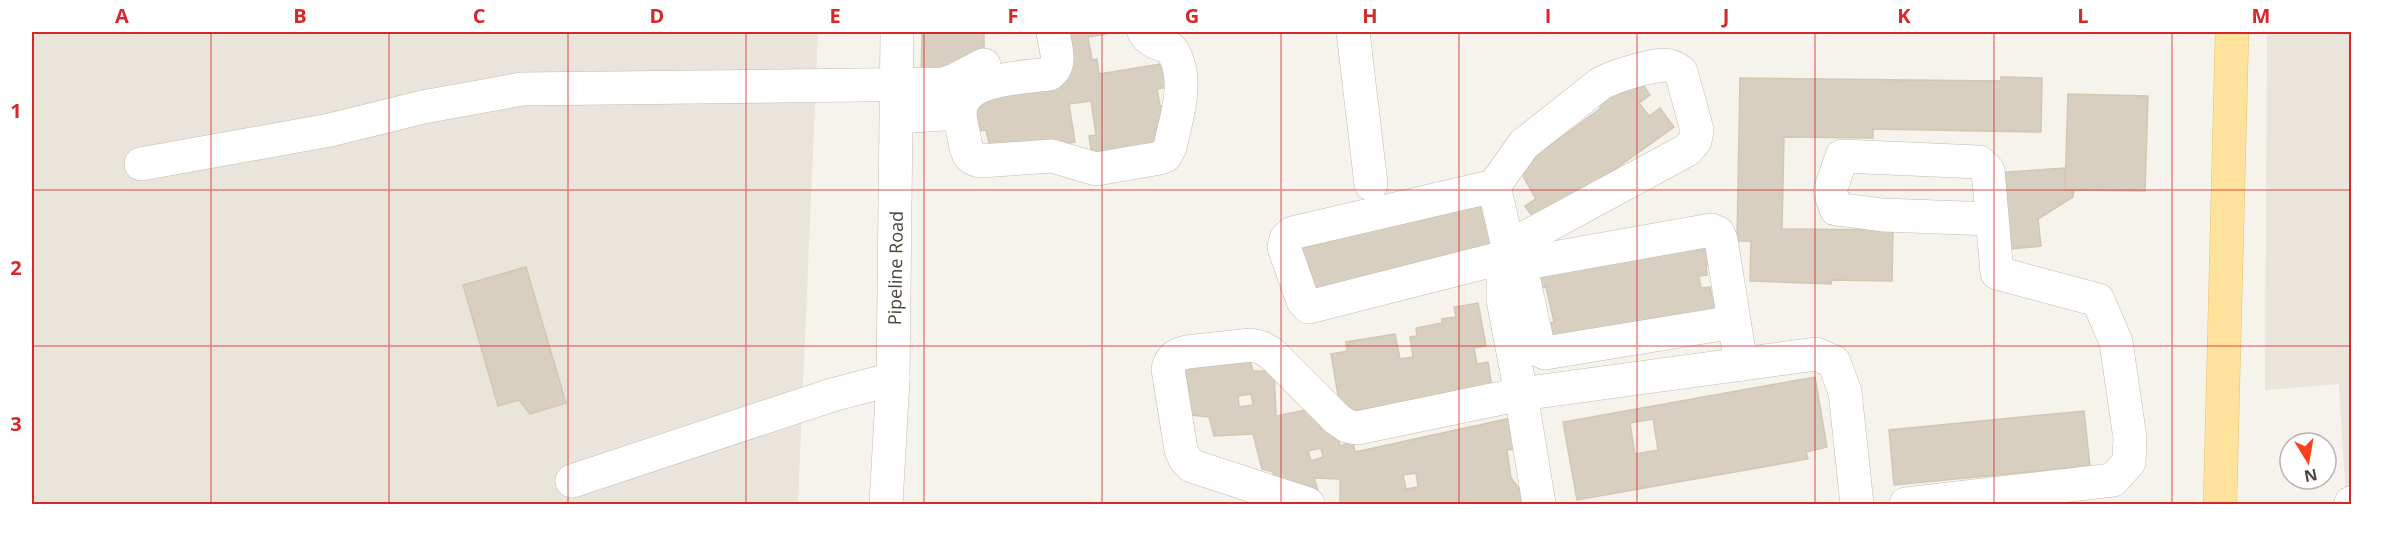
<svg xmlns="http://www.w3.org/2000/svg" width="2383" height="536" font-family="'Open Sans',sans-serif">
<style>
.residential{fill:#eae5da}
.building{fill:#d8cfc1;stroke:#d3c7b4;stroke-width:1.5;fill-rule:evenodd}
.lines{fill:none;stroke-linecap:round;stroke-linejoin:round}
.minor-casing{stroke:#c2bbae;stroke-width:34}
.tertiary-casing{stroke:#c2bbae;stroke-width:34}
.primary-casing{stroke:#e6c16a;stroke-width:34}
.minor{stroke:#fff;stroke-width:33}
.tertiary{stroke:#fff;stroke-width:33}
.primary{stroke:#ffe39c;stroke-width:33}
.grid{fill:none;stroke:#d62828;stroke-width:1.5;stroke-opacity:0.55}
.labels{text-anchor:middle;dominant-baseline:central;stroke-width:4.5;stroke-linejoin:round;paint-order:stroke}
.street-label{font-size:18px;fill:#4b4439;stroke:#fff}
.neatline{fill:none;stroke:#d62828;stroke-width:2}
.grid-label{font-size:20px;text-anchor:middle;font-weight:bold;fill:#d62828}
</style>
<rect width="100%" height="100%" fill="#f6f3ec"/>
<g class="residential">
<polygon points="32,32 818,32 798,504 32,504"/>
<polygon points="2267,32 2351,32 2351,504 2346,502 2339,384 2265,390"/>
</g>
<g class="building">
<polygon points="922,32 984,32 984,56 921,80"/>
<polygon points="1058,32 1118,32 1088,37 1092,60 1097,59 1099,74 1172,62 1175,86 1157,89 1160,106 1165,106 1168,128 1155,130 1159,155 1093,165 1089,136 1096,135 1091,101 1069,104 1075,142 1006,152 990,147 986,130 978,131 976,125 976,108 983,106 981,94 1065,79"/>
<polygon points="2001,77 2042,78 2041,132 1873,129 1873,138 1784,137 1782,229 1893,230 1892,281 1832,280 1831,284 1750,281 1751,241 1737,241 1740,78 2001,81"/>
<polygon points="1640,80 1650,95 1639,103 1649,116 1660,108 1674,127 1538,224 1525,206 1536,199 1524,178 1522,169 1542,144 1545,149 1601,108 1596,100 1613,88 1618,95"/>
<polygon points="2068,94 2148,96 2145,191 2065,190"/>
<polygon points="2065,168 2065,190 2074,190 2073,197 2038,219 2041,246 2001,250 1995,173"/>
<polygon points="1485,197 1500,249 1312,303 1296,250"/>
<polygon points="1714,237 1718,263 1706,265 1707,275 1699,276 1701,288 1710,287 1712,298 1724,296 1727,319 1544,347 1540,325 1554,322 1546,287 1529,290 1525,269"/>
<polygon points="526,267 566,403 530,414 519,400 498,406 463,285"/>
<polygon points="1478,303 1486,346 1474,348 1477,364 1488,362 1492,387 1341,413 1331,354 1347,351 1346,342 1395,334 1400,359 1413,357 1410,337 1417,336 1416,328 1442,323 1442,319 1456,317 1454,307"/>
<path d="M 1248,353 L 1253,371 L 1274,371 L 1276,416 L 1316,408 L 1321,429 L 1337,426 L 1340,446 L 1353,441 L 1355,452 L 1516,417 L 1522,448 L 1507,450 L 1511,478 L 1530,503 L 1340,504 L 1340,479 L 1314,478 L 1318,491 L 1296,495 L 1275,481 L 1273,472 L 1262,469 L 1253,434 L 1214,436 L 1209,417 L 1183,414 L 1190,392 L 1188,386 L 1181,386 L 1178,366 ZM 1251,394 L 1253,405 L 1239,407 L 1238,396 ZM 1321,448 L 1323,457 L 1311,461 L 1308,451 ZM 1416,473 L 1418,487 L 1406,489 L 1403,475 Z"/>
<path d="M 1815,377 L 1827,447 L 1806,452 L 1808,459 L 1577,500 L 1563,422 ZM 1653,419 L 1658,450 L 1635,454 L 1630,423 Z"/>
<polygon points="2084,411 2090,466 1894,485 1889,430"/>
</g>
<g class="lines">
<g class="minor-casing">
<g id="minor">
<path d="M 1053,32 C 1055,46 1063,65 1049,74 C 1023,78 959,77 960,114 C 960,122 963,130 964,137 C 967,150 966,158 980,161 L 1052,156 L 1096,169 L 1160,158 L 1165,156 L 1170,147 C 1176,119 1190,79 1173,52 C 1168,42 1154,48 1144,32"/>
<polyline points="1353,32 1371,184"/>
<polyline points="897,117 960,113"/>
<polyline points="141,164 330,130 423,107 522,89 944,84 955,80 984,65"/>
<polyline points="1494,186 1292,233 1286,239 1284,247 1303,301 1309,307 1505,257"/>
<path d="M 1508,247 L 1687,150 L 1695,141 L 1697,130 L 1681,72 C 1676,68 1671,65 1664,65 C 1648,66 1614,76 1600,84 L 1524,144 L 1494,186 L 1508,247 L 1503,267 L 1503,300 L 1521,394 L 1539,504"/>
<polyline points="1734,322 1545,353 1539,350 1521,267 1526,263 1711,230 1718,233 1721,240 1741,364"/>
<polyline points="572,481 832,395 893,379"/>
<polyline points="2351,503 2351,504"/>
<path d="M 1308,504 L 1192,466 L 1185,459 L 1181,450 L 1168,369 C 1171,357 1176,355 1187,352 L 1251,345 L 1260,347 L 1271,353 L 1337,419 L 1347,426 L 1357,428 L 1521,394 L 1816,354 L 1834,362 L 1845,392 L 1857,504"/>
<polyline points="1906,504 2113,480 2129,462 2130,438 2116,342 2098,300 1997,273 1988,171 1979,162 1842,156 1830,191 1836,209 1883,215 1992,219"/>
</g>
</g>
<g class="tertiary-casing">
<polyline id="tertiary" points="886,504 893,379 897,32"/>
</g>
<g class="primary-casing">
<polyline id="primary" points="2220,504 2232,32"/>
</g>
<use href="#minor" class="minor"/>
<use href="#tertiary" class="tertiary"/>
<use href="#primary" class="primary"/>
</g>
<path class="grid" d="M 211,32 L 211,504M 389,32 L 389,504M 568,32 L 568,504M 746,32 L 746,504M 924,32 L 924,504M 1102,32 L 1102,504M 1281,32 L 1281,504M 1459,32 L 1459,504M 1637,32 L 1637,504M 1815,32 L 1815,504M 1994,32 L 1994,504M 2172,32 L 2172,504M 32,190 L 2352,190M 32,346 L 2352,346"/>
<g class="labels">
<g class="street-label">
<text transform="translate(895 268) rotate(-89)">Pipeline Road</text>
</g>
</g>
<rect width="2383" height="536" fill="none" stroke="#ffffff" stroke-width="66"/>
<g transform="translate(2308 461) rotate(169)"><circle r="28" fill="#ffffff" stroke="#b7b4b0" stroke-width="1.5"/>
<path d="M0-4.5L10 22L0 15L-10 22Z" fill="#fc3f1d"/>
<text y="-9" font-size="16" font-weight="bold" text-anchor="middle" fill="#4b4439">N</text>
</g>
<rect x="33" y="33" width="2317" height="470" class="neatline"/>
<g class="grid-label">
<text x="122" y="23">A</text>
<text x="300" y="23">B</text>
<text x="479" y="23">C</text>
<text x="657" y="23">D</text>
<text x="835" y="23">E</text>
<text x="1013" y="23">F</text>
<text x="1192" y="23">G</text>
<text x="1370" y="23">H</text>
<text x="1548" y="23">I</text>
<text x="1726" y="23">J</text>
<text x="1904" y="23">K</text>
<text x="2083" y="23">L</text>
<text x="2261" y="23">M</text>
<text x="16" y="118">1</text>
<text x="16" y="275">2</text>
<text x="16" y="431">3</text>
</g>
</svg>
